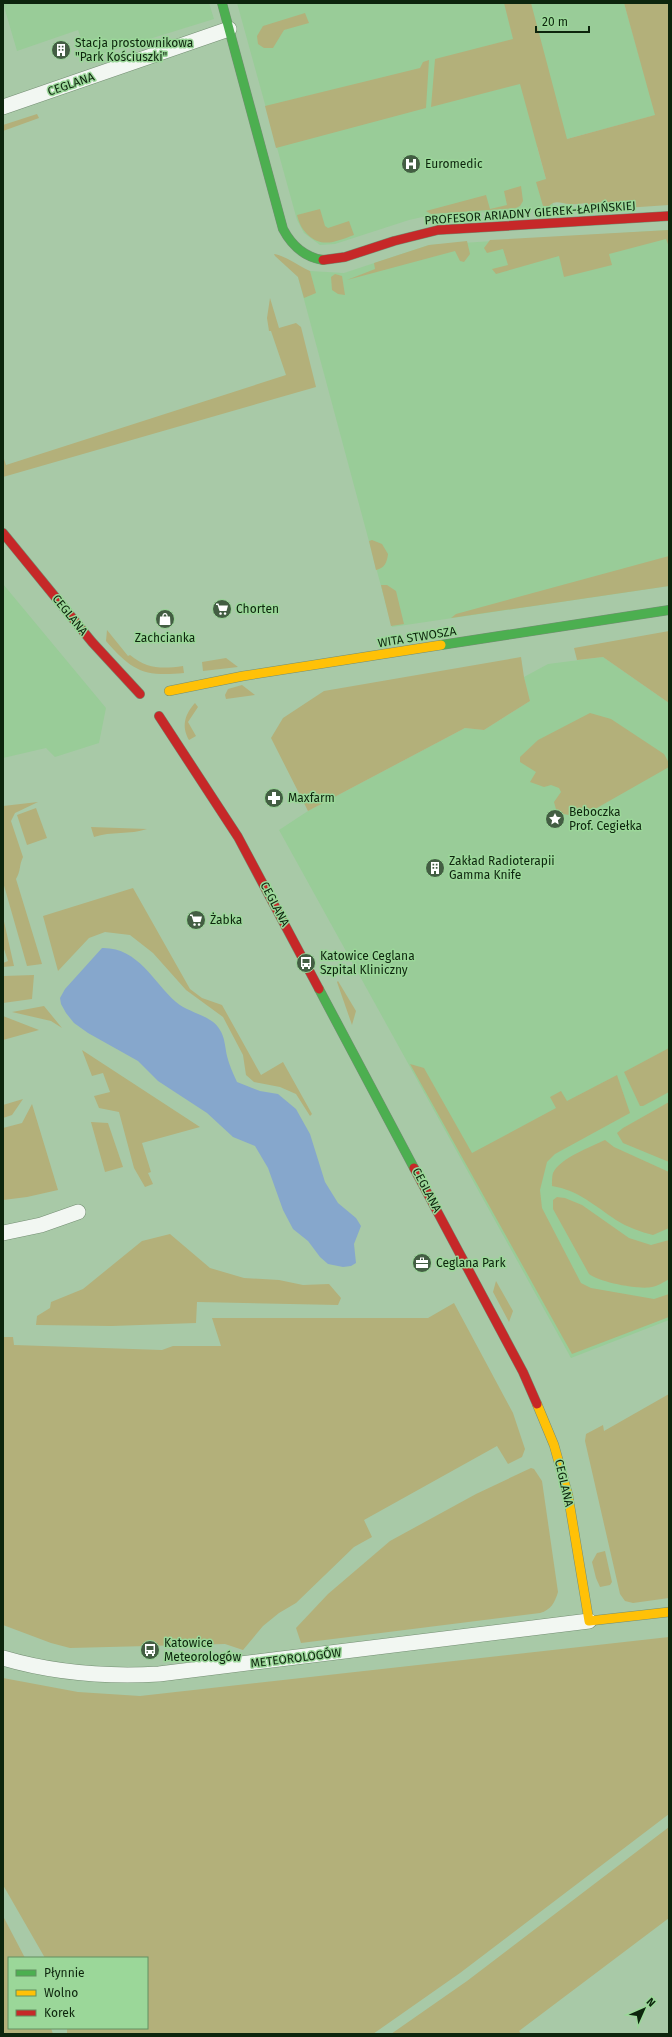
<svg xmlns="http://www.w3.org/2000/svg" width="672" height="2037" font-family="'Fira Sans',sans-serif">
<style>
.built{fill:#99cc98}
.green{fill:#b3b07a}
.water{fill:#86a7cc}
.lines{fill:none;stroke-linecap:round;stroke-linejoin:round}
.street-casing{stroke:#748e73;stroke-width:16}
.fast-casing{stroke:#748e73;stroke-width:10}
.slow-casing{stroke:#748e73;stroke-width:10}
.jam-casing{stroke:#748e73;stroke-width:10}
.street{stroke:#f2f7f2;stroke-width:15}
.fast{stroke:#4caf50;stroke-width:9}
.slow{stroke:#ffc107;stroke-width:9}
.jam{stroke:#c62828;stroke-width:9}
.labels{text-anchor:middle;dominant-baseline:central;stroke-width:3;stroke-linejoin:round;paint-order:stroke}
.poi-label{font-size:12px;fill:#0d250d;stroke:#9bd799;text-anchor:start}
.street-label{font-size:12px;fill:#0d250d;stroke:#9bd799}
</style>
<rect width="100%" height="100%" fill="#a8c9a7"/>
<g class="built">
<polygon points="3,3 209,3 214,19 88,58 78,30 17,51"/>
<polygon points="237,3 624,3 656,115 537,147 554,208 427,216 409,220 335,244 320,245 304,233 297,220"/>
<polygon points="669,230 669,586 392,627 298,277 310,271 344,273 429,245"/>
<polygon points="3,584 106,708 99,743 55,757 46,748 3,758"/>
<polygon points="603,657 669,703 669,1320 571,1358 279,830 308,811 465,728 484,730 530,701 524,677 548,664"/>
</g>
<g class="green">
<path d="M 504,3 L 531,3 L 567,139 L 655,115 L 624,3 L 669,3 L 669,205 L 595,210 L 587,203 C 582,203 576,205 570,204 C 561,204 556,199 549,206 L 543,206 L 536,182 L 546,179 L 520,84 L 431,107 L 435,59 L 513,39 Z"/>
<polygon points="305,13 309,23 284,30 273,48 264,48 258,44 257,36 263,26"/>
<polygon points="429,60 426,108 276,148 265,106 420,68 423,62"/>
<polygon points="37,114 39,118 3,131 3,125"/>
<polygon points="521,186 523,201 520,206 516,208 431,214 426,211 486,195 490,209 507,205 504,191"/>
<path d="M 320,209 L 325,226 L 328,228 L 349,221 L 354,235 C 337,241 322,249 307,234 C 302,229 299,223 297,215 Z"/>
<polygon points="669,230 669,247 666,239 609,254 612,265 564,277 559,256 496,274 492,269 508,265 503,249 487,253 484,248 490,240"/>
<polygon points="467,241 470,254 464,262 460,261 455,251 347,280 375,269 374,263 429,245"/>
<path d="M 274,254 C 284,255 299,266 310,271 L 316,293 L 304,298 L 298,277 L 275,256 Z"/>
<polygon points="335,274 342,276 345,295 338,294 332,290 331,277"/>
<polygon points="270,298 279,328 296,323 301,327 316,387 3,477 3,456 6,465 286,375 271,331 269,331 267,318"/>
<path d="M 372,540 L 382,544 L 388,554 C 387,562 385,568 376,570 L 369,541 Z"/>
<polygon points="669,556 669,586 451,618 456,614"/>
<polygon points="381,585 387,585 396,591 404,624 391,626"/>
<path d="M 107,630 L 128,656 L 130,655 C 147,669 162,669 183,666 L 184,673 C 144,677 132,671 106,641 Z"/>
<polygon points="669,631 669,703 603,657 577,660 574,648"/>
<polygon points="521,657 524,677 530,701 484,730 465,728 308,811 271,738 283,718 324,691"/>
<polygon points="226,658 238,667 203,671 202,662"/>
<polygon points="242,685 255,695 226,699 225,695 228,689"/>
<path d="M 195,703 L 198,707 L 188,722 L 196,736 L 189,740 C 181,726 185,714 195,703 Z"/>
<polygon points="590,713 611,719 664,754 669,763 669,767 581,817 557,813 554,802 561,792 559,788 551,785 544,787 530,782 536,772 520,762 520,757 538,740"/>
<path d="M 38,802 L 15,813 L 11,821 L 23,857 C 19,865 21,871 16,879 L 42,964 L 27,966 L 3,882 L 3,806 Z"/>
<polygon points="36,808 47,838 27,845 17,815"/>
<path d="M 91,827 L 147,829 C 130,835 111,831 94,837 Z"/>
<polygon points="133,888 190,989 202,998 222,1005 261,1075 283,1062 312,1114 310,1116 296,1094 280,1087 254,1082 246,1075 243,1055 223,1017 186,990 153,953 130,935 105,932 89,938 58,971 43,916"/>
<polygon points="3,917 14,966 3,967 3,963 8,961 3,946"/>
<polygon points="34,975 32,999 3,1003 3,976"/>
<polygon points="338,981 356,1011 352,1025 337,982"/>
<polygon points="44,1006 62,1028 51,1021 12,1012"/>
<polygon points="3,1016 39,1030 3,1040"/>
<polygon points="669,1048 669,1092 643,1106 640,1106 624,1072"/>
<polygon points="82,1050 200,1127 142,1143 151,1172 148,1173 153,1184 145,1187 134,1168 119,1112 99,1108 94,1096 110,1092 103,1073 92,1076"/>
<polygon points="410,1064 424,1068 472,1153 556,1108 550,1097 561,1091 567,1101 617,1075 630,1113 555,1154 547,1162 540,1190 542,1208 581,1283 591,1288 654,1299 669,1294 669,1317 572,1354"/>
<polygon points="23,1099 12,1115 3,1118 3,1105"/>
<polygon points="669,1102 669,1162 623,1143 617,1133 623,1128"/>
<polygon points="32,1104 58,1190 27,1197 3,1200 3,1128 22,1123"/>
<polygon points="91,1122 108,1123 123,1167 105,1172"/>
<path d="M 605,1140 L 614,1147 L 669,1172 L 669,1228 L 653,1235 C 641,1232 627,1227 616,1220 C 595,1206 578,1190 552,1186 C 552,1182 552,1176 553,1173 C 560,1158 591,1147 605,1140 Z"/>
<path d="M 557,1197 L 565,1198 L 582,1205 L 629,1238 L 651,1245 L 669,1240 L 669,1279 C 664,1282 658,1286 652,1287 C 639,1290 599,1282 589,1274 L 553,1209 L 553,1200 Z"/>
<polygon points="170,1234 210,1268 244,1278 279,1280 303,1285 329,1284 341,1298 338,1305 197,1302 196,1323 112,1326 36,1325 37,1316 50,1308 51,1302 83,1289 142,1241"/>
<polygon points="496,1281 513,1311 509,1322 493,1292"/>
<polygon points="454,1303 513,1413 525,1449 522,1457 508,1464 497,1446 364,1520 372,1537 354,1547 296,1603 279,1613 263,1626 243,1650 225,1644 70,1648 51,1643 3,1625 3,1337 13,1337 14,1345 162,1350 173,1346 221,1346 212,1318 428,1318"/>
<polygon points="669,1394 669,1598 633,1603 625,1601 620,1594 585,1441 586,1434 603,1425 604,1431"/>
<path d="M 531,1468 L 534,1469 L 542,1481 L 558,1592 C 555,1602 551,1610 540,1613 L 301,1643 L 296,1628 L 328,1594 L 390,1541 L 476,1494 Z"/>
<polygon points="605,1551 612,1582 610,1585 600,1587 596,1578 592,1562 597,1553"/>
<polygon points="669,1637 669,1814 460,1973 373,2034 67,2034 67,2028 147,2028 147,1958 45,1958 3,1885 3,1678 78,1692 140,1696"/>
<polygon points="669,1827 669,1918 519,2031 521,2034 391,2034 467,1981"/>
<polygon points="3,1916 25,1958 9,1958 9,2028 51,2028 53,2034 3,2034"/>
</g>
<path class="water" d="M 102,948 C 138,947 153,982 176,1002 C 188,1013 212,1015 220,1030 C 225,1038 225,1047 227,1056 C 229,1065 233,1073 237,1082 L 260,1091 L 278,1094 L 296,1109 L 310,1134 L 325,1182 L 338,1203 L 356,1218 L 361,1226 L 354,1244 L 356,1263 L 351,1266 L 343,1267 L 328,1264 L 320,1257 L 308,1241 L 293,1229 L 283,1210 L 268,1168 L 255,1146 L 233,1137 L 207,1113 L 158,1081 L 138,1061 L 88,1033 L 74,1023 L 66,1013 L 61,1004 L 60,998 L 65,989 Z"/>
<g class="lines">
<g class="street-casing">
<g id="street">
<polyline points="3,107 229,29"/>
<polyline points="3,1233 41,1225 78,1212"/>
<path d="M 3,1658 C 54,1673 106,1677 159,1674 L 589,1621"/>
</g>
</g>
<g class="fast-casing">
<g id="fast">
<path d="M 222,3 L 283,229 C 292,246 304,257 323,260"/>
<polyline points="441,645 669,610"/>
<polyline points="319,989 414,1168"/>
</g>
</g>
<g class="slow-casing">
<g id="slow">
<polyline points="169,691 243,676 441,645"/>
<polyline points="537,1404 554,1445 568,1495 589,1621 669,1612"/>
</g>
</g>
<g class="jam-casing">
<g id="jam">
<polyline points="323,260 345,257 394,241 438,230 669,216"/>
<polyline points="3,533 92,642 140,694"/>
<polyline points="159,716 238,837 319,989"/>
<polyline points="414,1168 523,1372 537,1404"/>
</g>
</g>
<use href="#street" class="street"/>
<use href="#fast" class="fast"/>
<use href="#slow" class="slow"/>
<use href="#jam" class="jam"/>
</g>
<defs>
<g id="building-disc" transform="scale(1)"><circle r="9.5" fill="#435e43" stroke="#9bd799"/><path d="M-4-6H4V6H1V3H-1V6H-4ZM-2.5-4.3h1.7v1.8h-1.7ZM.8-4.3h1.7v1.8H.8ZM-2.5-1h1.7V.8h-1.7ZM.8-1h1.7V.8H.8Z" fill="#fff"/></g>
<g id="hospital-disc" transform="scale(1)"><circle r="9.5" fill="#435e43" stroke="#9bd799"/><path d="M-5-5h3v3.5h4V-5h3V5h-3V1.5h-4V5h-3Z" fill="#fff"/></g>
<g id="supermarket-disc" transform="scale(1)"><circle r="9.5" fill="#435e43" stroke="#9bd799"/><path d="M-6-5.5h2.5l.6 2H6L4.5 2H-2.5L-4.4-4H-6ZM-1.5 3.2a1.3 1.3 0 1 0 .1 0ZM3 3.2a1.3 1.3 0 1 0 .1 0Z" fill="#fff"/></g>
<g id="shop-disc" transform="scale(1)"><circle r="9.5" fill="#435e43" stroke="#9bd799"/><path d="M-5-2.5h2.3a2.7 3.5 0 0 1 5.4 0H5L5.5 6h-11ZM-1.5-2.5h3a1.5 2.3 0 0 0-3 0Z" fill="#fff"/></g>
<g id="pharmacy-disc" transform="scale(1)"><circle r="9.5" fill="#435e43" stroke="#9bd799"/><path d="M-2-6h4v4h4v4h-4v4h-4v-4h-4v-4h4Z" fill="#fff"/></g>
<g id="sight-disc" transform="scale(1)"><circle r="9.5" fill="#435e43" stroke="#9bd799"/><path d="M0-6L1.8-2.2L6-1.7L2.9 1.2L3.7 5.4L0 3.3L-3.7 5.4L-2.9 1.2L-6-1.7L-1.8-2.2Z" fill="#fff"/></g>
<g id="bus-disc" transform="scale(1)"><circle r="9.5" fill="#435e43" stroke="#9bd799"/><path d="M-5-6H5V4H4V6H2V4H-2V6H-4V4H-5ZM-3.5-4V0h7V-4ZM-3.5 1.2v1.5H-2V1.2ZM2 1.2v1.5H3.5V1.2Z" fill="#fff"/></g>
<g id="office-disc" transform="scale(1)"><circle r="9.5" fill="#435e43" stroke="#9bd799"/><path d="M-6-3h4V-5.5h4V-3h4V5H-6ZM-1-4.5V-3h2v-1.5ZM-6 0V1H6V0Z" fill="#fff"/></g>
</defs>
<g fill-rule="evenodd">
<use href="#building-disc" x="61" y="50"/>
<use href="#hospital-disc" x="411" y="164"/>
<use href="#supermarket-disc" x="222" y="609"/>
<use href="#shop-disc" x="165" y="619"/>
<use href="#pharmacy-disc" x="274" y="798"/>
<use href="#sight-disc" x="555" y="819"/>
<use href="#building-disc" x="435" y="868"/>
<use href="#supermarket-disc" x="196" y="920"/>
<use href="#bus-disc" x="306" y="963"/>
<use href="#office-disc" x="422" y="1263"/>
<use href="#bus-disc" x="150" y="1650"/>
</g>
<g class="labels">
<g class="poi-label">
<text x="75" y="43">Stacja prostownikowa<tspan x="75" dy="14">"Park Kościuszki"</tspan></text>
<text x="425" y="164">Euromedic</text>
<text x="236" y="609">Chorten</text>
<text x="165" y="638" text-anchor="middle">Zachcianka</text>
<text x="288" y="798">Maxfarm</text>
<text x="569" y="812">Beboczka<tspan x="569" dy="14">Prof. Cegiełka</tspan></text>
<text x="449" y="861">Zakład Radioterapii<tspan x="449" dy="14">Gamma Knife</tspan></text>
<text x="210" y="920">Żabka</text>
<text x="320" y="956">Katowice Ceglana<tspan x="320" dy="14">Szpital Kliniczny</tspan></text>
<text x="436" y="1263">Ceglana Park</text>
<text x="164" y="1643">Katowice<tspan x="164" dy="14">Meteorologów</tspan></text>
</g>
<g class="street-label">
<text transform="translate(71 84) rotate(-19)">CEGLANA</text>
<text transform="translate(530 213) rotate(-4)">PROFESOR ARIADNY GIEREK-ŁAPIŃSKIEJ</text>
<text transform="translate(70 615) rotate(51)">CEGLANA</text>
<text transform="translate(417 637) rotate(-9)">WITA STWOSZA</text>
<text transform="translate(275 904) rotate(62)">CEGLANA</text>
<text transform="translate(427 1190) rotate(62)">CEGLANA</text>
<text transform="translate(564 1483) rotate(77)">CEGLANA</text>
<text transform="translate(296 1658) rotate(-7)">METEOROLOGÓW</text>
</g>
</g>
<rect width="672" height="2037" fill="none" stroke="#0d250d" stroke-width="8"/>
<rect x="8" y="1957" width="140" height="72" fill="#9bd799" stroke="#629061"/>
<rect x="16" y="1970" width="20" height="6" fill="#4caf50" stroke="#629061"/>
<text x="44" y="1977" font-size="12" fill="#0d250d">Płynnie</text>
<rect x="16" y="1990" width="20" height="6" fill="#ffc107" stroke="#629061"/>
<text x="44" y="1997" font-size="12" fill="#0d250d">Wolno</text>
<rect x="16" y="2010" width="20" height="6" fill="#c62828" stroke="#629061"/>
<text x="44" y="2017" font-size="12" fill="#0d250d">Korek</text>
<g transform="translate(644 2009) rotate(45)" stroke="#9bd799" stroke-width="3" paint-order="stroke">
<path d="M0-3L7 15L0 10L-7 15Z" fill="#0d250d"/>
<text y="-6" font-size="11" font-weight="bold" text-anchor="middle" fill="#0d250d">N</text>
</g>
<path d="M536 26v6h53v-6" fill="none" stroke="#0d250d" stroke-width="2"/>
<text x="542" y="26" font-size="12" fill="#0d250d" stroke="#9bd799" stroke-width="3" paint-order="stroke">20 m</text>
</svg>
